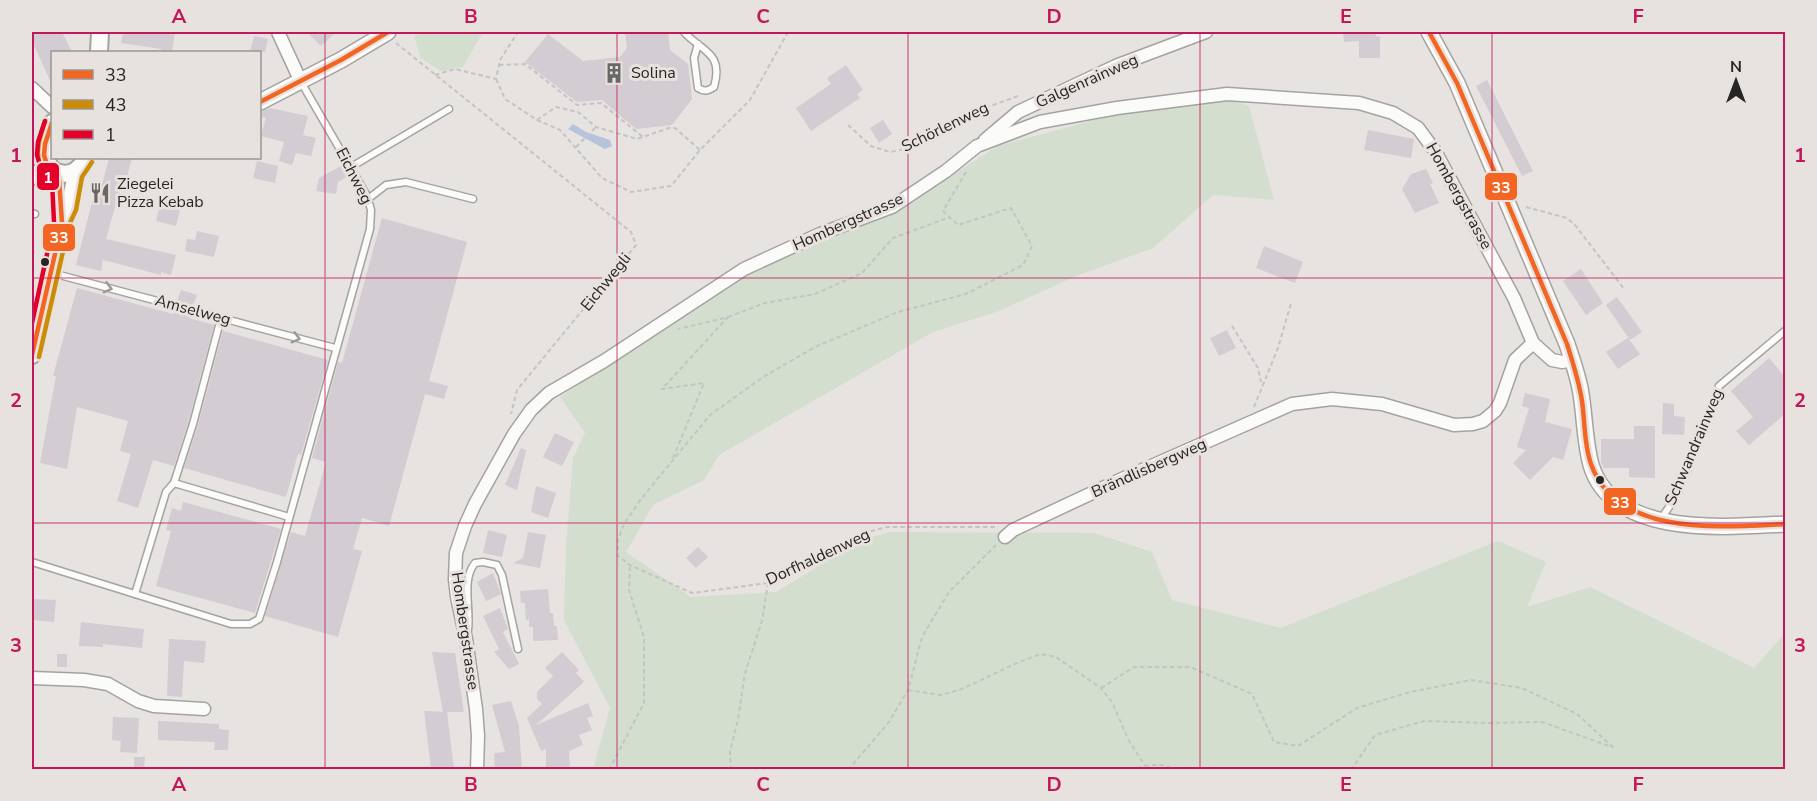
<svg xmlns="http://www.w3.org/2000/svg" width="1817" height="801" font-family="'Nunito Sans',sans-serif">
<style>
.green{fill:#d3decf}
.water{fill:#b6c3dc}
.building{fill:#d3ccd2}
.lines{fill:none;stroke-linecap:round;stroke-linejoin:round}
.service-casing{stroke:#a5a3a1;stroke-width:9}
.minor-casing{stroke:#a5a3a1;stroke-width:15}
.tertiary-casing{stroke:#a5a3a1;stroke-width:18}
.secondary-casing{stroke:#a5a3a1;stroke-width:20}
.path{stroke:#c5c4c3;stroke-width:2;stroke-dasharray:4.5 3;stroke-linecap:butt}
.service{stroke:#fbfbfa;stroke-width:6}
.minor{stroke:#fbfbfa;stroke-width:12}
.tertiary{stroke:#fbfbfa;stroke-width:15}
.secondary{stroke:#fbfbfa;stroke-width:16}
.bus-1-casing{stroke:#e8e2de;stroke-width:9}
.bus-2-casing{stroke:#e8e2de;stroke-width:9}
.bus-3-casing{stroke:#e8e2de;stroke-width:9}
.bus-1{stroke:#f26522;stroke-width:4.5}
.bus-2{stroke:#cd8c07;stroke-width:4.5}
.bus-3{stroke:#e4002b;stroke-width:4.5}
.oneway{stroke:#9c9b99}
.grid{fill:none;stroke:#c2185b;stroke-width:1.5;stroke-opacity:0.55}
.bus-dot{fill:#272523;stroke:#e8e2de;stroke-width:2}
.labels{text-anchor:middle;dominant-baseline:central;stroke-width:6;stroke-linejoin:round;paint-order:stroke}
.poi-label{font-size:16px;fill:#272523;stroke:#e8e2de;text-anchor:start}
.street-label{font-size:16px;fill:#272523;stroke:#e8e2de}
.line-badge{stroke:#e8e2de;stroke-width:2}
.badge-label{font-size:16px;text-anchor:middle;font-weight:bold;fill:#fff}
.neatline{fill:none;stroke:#c2185b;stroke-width:2}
.grid-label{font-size:20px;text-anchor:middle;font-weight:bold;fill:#c2185b}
</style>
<rect width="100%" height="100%" fill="#e6e3e0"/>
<g class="green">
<polygon points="427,32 483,32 463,67 441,71 421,58 414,36"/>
<polygon points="1231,100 1249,106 1274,200 1213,195 1153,248 1076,276 999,311 933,332 719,455 704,480 653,505 626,552 691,597 776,592 864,539 890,532 1094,533 1152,552 1172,600 1281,628 1498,541 1546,562 1527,607 1590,587 1754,668 1785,633 1785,769 593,769 610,708 564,620 566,547 573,458 585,433 560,397 747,274 825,239 891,214 998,146 1117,114"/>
</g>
<polygon class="water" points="573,124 586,132 610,140 612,146 605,149 568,129"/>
<g class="building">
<polygon points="32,32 62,32 72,52 52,52 52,85 32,41"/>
<polygon points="123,32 175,32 172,52 161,51 162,49 121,43"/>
<polygon points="307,32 336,32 321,46"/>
<polygon points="625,32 668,32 670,50 688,64 692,99 672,125 636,129 602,100 577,102 525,62 548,34 583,61 620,57 627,48"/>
<polygon points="1343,32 1375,32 1376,36 1380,37 1380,58 1359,58 1359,41 1344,42"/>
<polygon points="254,36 268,39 265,52 250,52"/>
<polygon points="846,65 863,90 857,94 860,98 811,131 796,108 831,84 827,78"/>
<polygon points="1487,80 1533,171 1522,176 1476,86"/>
<polygon points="270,108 308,116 303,135 316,138 311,156 296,153 292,165 279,161 284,142 261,136 266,118 260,117 260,112"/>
<polygon points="883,120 892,134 879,143 870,128"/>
<polygon points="1368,130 1414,139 1411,158 1364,150"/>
<polygon points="109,158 132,158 126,180 123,179 106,239 176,255 171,275 161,272 161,275 103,260 101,271 76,265 97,183 102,185"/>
<polygon points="257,161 278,166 275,183 253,178"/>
<polygon points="343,165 349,176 338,182 336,194 316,191 319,178"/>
<polygon points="1426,169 1433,183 1430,184 1439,203 1415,213 1402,189 1411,174"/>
<polygon points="162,197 182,202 176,226 156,221"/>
<polygon points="382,218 467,242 429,381 448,386 444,399 425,394 389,526 362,518 353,549 362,551 338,637 265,616 291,532 305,536 326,462 312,458 338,362 342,363"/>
<polygon points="197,231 219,236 214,257 185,251 187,239 195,240"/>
<polygon points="1264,246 1303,262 1295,283 1256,268"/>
<polygon points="1581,269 1603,303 1586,315 1563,281"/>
<polygon points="77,288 173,314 174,311 190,315 189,318 214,325 188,423 174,466 153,460 138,508 117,501 131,454 120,451 128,421 77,407 67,469 40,463 56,376 53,376"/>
<polygon points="181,290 197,295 193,305 177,301"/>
<polygon points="1617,297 1642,332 1630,340 1606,305"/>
<polygon points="1227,330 1236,348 1219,356 1210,338"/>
<polygon points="223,331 328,360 301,455 298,454 286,497 184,468 198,425"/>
<polygon points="1628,338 1640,354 1618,369 1606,352"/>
<polygon points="1769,358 1785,377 1785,414 1749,445 1736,431 1753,417 1731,391"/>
<polygon points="1525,393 1550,399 1545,422 1572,429 1563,460 1553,457 1530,480 1513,463 1526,450 1517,447 1529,408 1522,406"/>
<polygon points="1663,403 1674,404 1674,416 1685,417 1684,435 1662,434"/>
<polygon points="1634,426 1655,426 1655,478 1629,477 1629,468 1604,468 1601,462 1601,439 1634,439"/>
<polygon points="555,433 574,442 562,466 543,457"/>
<polygon points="521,448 526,450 517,490 505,485"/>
<polygon points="536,486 556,493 548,518 531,512"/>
<polygon points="183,502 281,529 255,613 156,586 171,531 166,530 172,508 181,511"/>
<polygon points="488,530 507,535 502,557 483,553"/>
<polygon points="528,532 546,535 540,568 513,563 523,558"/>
<polygon points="698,547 708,557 696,568 686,558"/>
<polygon points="493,573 501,594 486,601 477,582"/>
<polygon points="548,589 550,613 553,613 554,626 557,626 558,640 533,641 533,627 529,627 529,619 526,621 525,603 521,603 520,591"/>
<polygon points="32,599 56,600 54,622 32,620"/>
<polygon points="500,608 508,629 503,632 519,664 509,669 494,652 499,649 483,616"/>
<polygon points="81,622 144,629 142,648 103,644 103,647 79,646"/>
<polygon points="169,639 206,641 204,663 184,661 182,697 167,696"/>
<polygon points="432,652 455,653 464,712 443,712"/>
<polygon points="562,652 579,670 576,673 584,682 536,725 588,703 593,716 587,718 592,730 579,735 583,745 569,751 570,770 546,770 546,749 541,751 527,718 542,704 537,699 537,692 553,676 545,668"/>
<rect x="57" y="654" width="10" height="13"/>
<polygon points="511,701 519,726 522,770 495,770 494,753 505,752 492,705"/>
<polygon points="424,711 447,712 454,769 431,768"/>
<polygon points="113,717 139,718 137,753 120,752 121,741 112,740"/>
<polygon points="158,721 219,724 219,729 229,730 228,750 214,750 215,742 158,740"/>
<polygon points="134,757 145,757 144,770 134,770"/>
</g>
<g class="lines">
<g class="service-casing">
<g id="service">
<path d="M 684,32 C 702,52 724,52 714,87 C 708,91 704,92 698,88 L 694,58 L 698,44"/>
<polyline points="351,167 449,109"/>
<polyline points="368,199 386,185 406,182 473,199"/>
<polyline points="32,213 35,214"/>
<polyline points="52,273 335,348"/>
<polyline points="174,483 193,424 221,318"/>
<polyline points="1661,519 1669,507 1686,473 1710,415 1719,386 1786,330"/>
<polyline points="32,562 231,624 250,624 259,619 277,562 370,229 371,210 367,196 301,82"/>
<polyline points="135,594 166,492 174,483 289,517"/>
<path d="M 468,630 C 471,609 461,580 475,563 L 483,562 L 497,565 L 502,575 L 518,649"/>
</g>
</g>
<g class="minor-casing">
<g id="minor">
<polyline points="278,32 301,82"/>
<polyline points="32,88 52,107"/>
<polyline points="985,140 1018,112 1118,65 1206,32"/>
<polyline points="1005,537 1013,530 1122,479 1292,404 1332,399 1382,404 1454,425 1473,424 1483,421 1495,411 1500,403 1515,360 1533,343"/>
<polyline points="32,678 84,680 108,684 138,701 154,706 204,709"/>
<polyline points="477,770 478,736 476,709 466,639 457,597 455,579 456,553 465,526 475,504 514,434 531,410 549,393 604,361 744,269 820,234 892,207 946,171 977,146 1040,122 1117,108 1227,94 1359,103 1393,113 1418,128 1435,151 1514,298 1533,343 1552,360 1562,362 1572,360"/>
</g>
</g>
<g class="tertiary-casing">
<g id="tertiary">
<path d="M 1429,32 L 1457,83 L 1567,344 C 1572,359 1577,373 1580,388 C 1585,414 1584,439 1591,465 C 1613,538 1726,527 1786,524"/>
<polyline points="260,102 341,60 388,32"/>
</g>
</g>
<g class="secondary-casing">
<g id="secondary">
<polyline points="99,52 100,32"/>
<path d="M 52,123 L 44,155 L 51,169 C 66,179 79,172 86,158"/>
<polyline points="32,176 44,171 52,171"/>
<polyline points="32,355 62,223 69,208 77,170"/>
</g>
</g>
<g class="path">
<polyline points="396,43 631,232 636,245 517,390 511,414"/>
<polyline points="499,65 525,64 577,105 601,103 643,137"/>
<polyline points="435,75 455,69 496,79 500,60 518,32"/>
<polyline points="496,79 505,99 537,120 560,130 602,178 631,192 671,186 700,150 750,100 788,32"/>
<polyline points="537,120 556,107 578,112 596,127 637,139 669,128 675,128 700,150"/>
<polyline points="848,125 871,146 890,152 911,148 963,116 1018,96"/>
<polyline points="576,147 596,127"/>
<polyline points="966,172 943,211 958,225 1011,208 1032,246 1023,265 966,294 898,312 815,347 763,377 710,415 641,499 624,524 618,540 618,556 630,565 692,593 768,583 864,533 887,527 998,527"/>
<polyline points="1526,207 1567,218 1575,225 1625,290"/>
<polyline points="728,317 765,303 815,294 862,273 893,238 950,217"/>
<polyline points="1232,326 1258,368 1261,382"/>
<polyline points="1254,407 1278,348 1291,303"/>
<polyline points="673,458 704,383 662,389 728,317 678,329"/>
<polyline points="1101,688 1134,667 1190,667 1252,694 1274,742 1298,746 1357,708 1410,692 1471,680 1522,688 1577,714 1614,748"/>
<polyline points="908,690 941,695 962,689 1019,662 1041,654 1056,657 1101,688 1112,702 1128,739 1145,766"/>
<polyline points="609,770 644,703 644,637 629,590 630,565"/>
<polyline points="731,770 730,752 738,719 745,673 762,621 768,583"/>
<polyline points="848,770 889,722 908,690 922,637 949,592 996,545"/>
<path d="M 1130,770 C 1145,766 1162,761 1175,770"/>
<polyline points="1351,770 1375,735 1424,721 1486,723 1542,722 1612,747"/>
</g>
<use href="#service" class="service"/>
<use href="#minor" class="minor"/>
<use href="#tertiary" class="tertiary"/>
<use href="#secondary" class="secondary"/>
<g class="bus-1-casing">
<g id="bus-1">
<path d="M 1429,32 L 1457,83 L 1567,344 C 1573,363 1579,381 1582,401 C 1585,422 1584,445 1591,464 C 1617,538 1723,527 1786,524"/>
<polyline points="260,102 341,60 388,32"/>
<polyline points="32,355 62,223 59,179 47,165 44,155 45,144 52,123"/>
</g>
</g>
<g class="bus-2-casing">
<g id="bus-2">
<path d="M 45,121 C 38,142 31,163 51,179"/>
<polyline points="39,357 69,225 76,210 82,177 92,162"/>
</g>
</g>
<g class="bus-3-casing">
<polyline id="bus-3" points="32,323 54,222 52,181 41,169 37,155 38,142 45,121"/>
</g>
<use href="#bus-1" class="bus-1"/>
<use href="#bus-2" class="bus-2"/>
<use href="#bus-3" class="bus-3"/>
</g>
<defs><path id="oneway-chevron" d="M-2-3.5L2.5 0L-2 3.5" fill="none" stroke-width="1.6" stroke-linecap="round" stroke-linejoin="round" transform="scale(1.5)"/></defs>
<g class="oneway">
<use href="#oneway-chevron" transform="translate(108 288) rotate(15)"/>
<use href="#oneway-chevron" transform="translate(296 338) rotate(15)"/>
</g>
<path class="grid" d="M 325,32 L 325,770M 617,32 L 617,770M 908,32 L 908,770M 1200,32 L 1200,770M 1492,32 L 1492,770M 32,278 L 1786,278M 32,523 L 1786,523"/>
<defs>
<g id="building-bare" transform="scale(1.62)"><path d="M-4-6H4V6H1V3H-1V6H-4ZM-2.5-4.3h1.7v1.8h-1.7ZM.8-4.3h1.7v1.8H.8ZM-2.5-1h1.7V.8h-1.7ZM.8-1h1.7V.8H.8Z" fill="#6a6865" stroke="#e8e2de" stroke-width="2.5" paint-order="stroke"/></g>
<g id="restaurant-bare" transform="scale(1.62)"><path d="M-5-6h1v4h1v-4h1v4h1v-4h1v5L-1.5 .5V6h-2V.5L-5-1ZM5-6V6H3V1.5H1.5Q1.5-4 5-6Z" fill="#6a6865" stroke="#e8e2de" stroke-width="2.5" paint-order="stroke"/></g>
</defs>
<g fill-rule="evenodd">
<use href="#building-bare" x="614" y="73"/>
<use href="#restaurant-bare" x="100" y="193"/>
</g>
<g class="bus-dot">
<circle cx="45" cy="262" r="5"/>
<circle cx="1600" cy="480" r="5"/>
</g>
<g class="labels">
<g class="poi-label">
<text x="631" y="73">Solina</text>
<text x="117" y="184">Ziegelei<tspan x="117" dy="18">Pizza Kebab</tspan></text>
</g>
<g class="street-label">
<text transform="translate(1087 81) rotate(-24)">Galgenrainweg</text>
<text transform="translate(945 127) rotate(-26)">Schörlenweg</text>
<text transform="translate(354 176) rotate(63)">Eichweg</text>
<text transform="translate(1459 196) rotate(61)">Hombergstrasse</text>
<text transform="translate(848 222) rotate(-24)">Hombergstrasse</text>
<text transform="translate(606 282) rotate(-51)">Eichwegli</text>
<text transform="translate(193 310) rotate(15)">Amselweg</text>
<text transform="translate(1694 447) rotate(-67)">Schwandrainweg</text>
<text transform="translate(1149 468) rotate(-24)">Brändlisbergweg</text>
<text transform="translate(818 557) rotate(-25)">Dorfhaldenweg</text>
<text transform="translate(465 631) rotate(82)">Hombergstrasse</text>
</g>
</g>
<g class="line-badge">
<rect x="36" y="162" width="24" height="29" rx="6" fill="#e4002b"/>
<rect x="1484" y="172" width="34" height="29" rx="6" fill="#f26522"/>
<rect x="42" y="223" width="34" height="29" rx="6" fill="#f26522"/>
<rect x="1603" y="487" width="34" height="29" rx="6" fill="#f26522"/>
</g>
<g class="badge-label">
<text x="48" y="183">1</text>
<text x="1501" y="193">33</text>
<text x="59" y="243">33</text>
<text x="1620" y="508">33</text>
</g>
<rect width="1817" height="801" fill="none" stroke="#e8e2de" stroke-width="66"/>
<rect x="51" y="51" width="210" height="108" fill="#e8e2de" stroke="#9b9693" stroke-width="1.5"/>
<rect x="63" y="70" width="30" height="9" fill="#f26522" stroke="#9b9693" stroke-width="1.5"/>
<text x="105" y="81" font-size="18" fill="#272523">33</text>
<rect x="63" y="100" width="30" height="9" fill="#cd8c07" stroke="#9b9693" stroke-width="1.5"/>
<text x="105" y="111" font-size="18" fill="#272523">43</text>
<rect x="63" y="130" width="30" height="9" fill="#e4002b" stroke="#9b9693" stroke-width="1.5"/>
<text x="105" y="141" font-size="18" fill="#272523">1</text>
<g transform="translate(1736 81)" stroke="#e8e2de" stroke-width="4.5" paint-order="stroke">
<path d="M0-4.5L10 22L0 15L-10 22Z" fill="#272523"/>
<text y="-9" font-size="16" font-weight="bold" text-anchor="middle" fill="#272523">N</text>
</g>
<rect x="33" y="33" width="1751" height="735" class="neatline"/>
<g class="grid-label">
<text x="179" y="23">A</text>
<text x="471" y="23">B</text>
<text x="763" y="23">C</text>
<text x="1054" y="23">D</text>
<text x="1346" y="23">E</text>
<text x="1638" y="23">F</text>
<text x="16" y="162">1</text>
<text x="1800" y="162">1</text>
<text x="16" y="407">2</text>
<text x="1800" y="407">2</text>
<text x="16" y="652">3</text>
<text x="1800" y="652">3</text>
<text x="179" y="791">A</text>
<text x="471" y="791">B</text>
<text x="763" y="791">C</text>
<text x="1054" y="791">D</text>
<text x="1346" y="791">E</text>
<text x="1638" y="791">F</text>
</g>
</svg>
